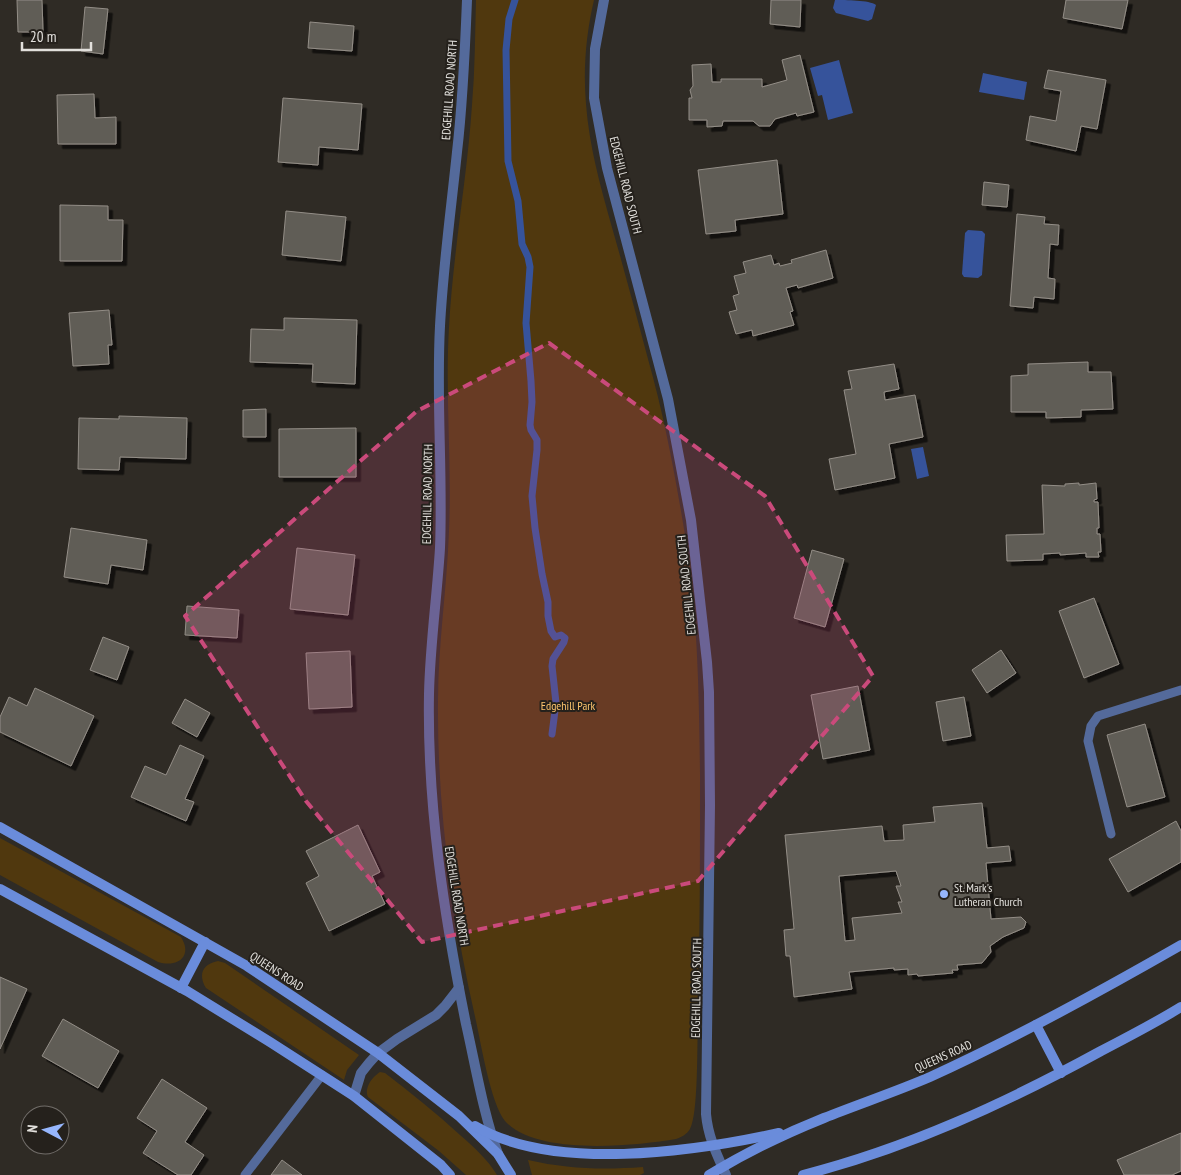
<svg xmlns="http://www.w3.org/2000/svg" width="1181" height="1175" font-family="'PT Sans Narrow',sans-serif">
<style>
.green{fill:#50380e}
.water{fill:#36539b}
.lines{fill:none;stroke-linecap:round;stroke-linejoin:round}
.stream{stroke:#36539b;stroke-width:7}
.building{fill:#615d56;stroke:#938e87;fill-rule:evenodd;filter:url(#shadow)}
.service{stroke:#546a9b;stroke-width:9}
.minor{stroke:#546a9b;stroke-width:10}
.secondary{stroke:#6a8cdb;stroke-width:10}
.marked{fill:#ca4a7b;fill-opacity:0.2;stroke:#ca4a7b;stroke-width:4;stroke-dasharray:10 6;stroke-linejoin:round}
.poi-dot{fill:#96b6fd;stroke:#25211c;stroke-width:2}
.labels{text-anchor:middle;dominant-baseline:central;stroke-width:4;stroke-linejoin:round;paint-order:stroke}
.street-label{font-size:12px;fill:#e2e0dc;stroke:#25211c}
.park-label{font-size:12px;fill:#fac36c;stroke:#25211c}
.poi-label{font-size:12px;fill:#e2e0dc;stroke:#25211c;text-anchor:start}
</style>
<defs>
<filter id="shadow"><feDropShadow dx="4.5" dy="4.5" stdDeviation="0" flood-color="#0009"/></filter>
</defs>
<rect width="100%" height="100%" fill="#2f2b25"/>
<g class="green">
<path d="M 476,0 L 594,0 C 586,34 583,69 586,104 C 589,145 600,185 611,224 C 624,269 636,314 648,359 C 665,419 676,480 686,541 C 698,618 699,696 700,774 C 700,854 700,933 698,1013 C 697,1035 699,1114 690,1129 C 687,1134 682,1137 676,1139 C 634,1146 536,1156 505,1121 C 491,1104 481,1044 476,1021 C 452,916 437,809 438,701 C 438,644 447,588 449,531 C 452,463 445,395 449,327 C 453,253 467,179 472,105 C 475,70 475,35 476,0 Z"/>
<path d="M 0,838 L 181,937 C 193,956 178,968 158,962 L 0,875 Z"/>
<path d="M 218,961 L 225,963 L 359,1055 L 347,1070 L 344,1080 L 206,988 C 198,975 202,964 218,961 Z"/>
<path d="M 380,1072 L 385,1073 C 411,1093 436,1113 460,1135 C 474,1147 488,1160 497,1175 L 466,1175 L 439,1151 L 368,1097 C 364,1088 372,1077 380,1072 Z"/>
<path d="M 528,1160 C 567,1169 603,1170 643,1167 L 644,1173 L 640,1175 L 532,1175 Z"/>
</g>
<g class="water">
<path d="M 835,0 C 846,0 869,0 876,5 L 872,19 L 868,21 L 836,13 L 833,8 Z"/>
<polygon points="839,60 853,113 828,120 822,95 818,96 810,68"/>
<polygon points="983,73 1027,82 1024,100 979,92"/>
<polygon points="968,230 982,231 985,234 982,275 978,278 964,277 962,274 965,233"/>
<polygon points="923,447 929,476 917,479 911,449"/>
</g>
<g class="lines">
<polyline class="stream" points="515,0 509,19 506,50 508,161 518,201 522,244 528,257 530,267 526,323 531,381 532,402 530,425 531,430 537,440 537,450 532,496 535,528 542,574 548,602 548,616 551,631 555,637 561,635 565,638 564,642 553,659 552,666 556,703 552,734"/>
</g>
<g class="building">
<polygon points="17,0 42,0 43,32 18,32"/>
<polygon points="771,0 801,0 800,27 770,24"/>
<polygon points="1066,0 1128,0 1122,29 1063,18"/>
<polygon points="85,7 108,9 103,54 81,51"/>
<polygon points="310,22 354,26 352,51 308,48"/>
<polygon points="800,55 814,112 797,116 796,113 775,119 770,126 759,126 753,121 723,121 722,126 707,127 707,120 689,120 689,98 692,98 690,90 693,86 692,65 711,64 712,82 721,82 721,79 762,79 762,87 787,80 782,60"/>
<polygon points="1048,70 1106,80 1097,129 1081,126 1076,151 1026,140 1030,116 1056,121 1061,91 1044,88"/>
<polygon points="94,94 95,118 116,117 116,144 58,144 57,95"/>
<polygon points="283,98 362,104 358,150 319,147 318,165 278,162"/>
<polygon points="777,160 783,214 735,220 736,231 706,234 698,170"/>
<polygon points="984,182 1009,185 1007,207 982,205"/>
<polygon points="60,205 108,206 108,220 123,220 122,261 60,261"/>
<polygon points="286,211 346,217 341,261 282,255"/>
<polygon points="1017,214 1045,217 1044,224 1059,225 1058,245 1050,244 1048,278 1055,279 1054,299 1034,297 1033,308 1010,306"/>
<polygon points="826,250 833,278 798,288 797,285 786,288 793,311 790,312 794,325 753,336 752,330 736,334 729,312 737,310 733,296 739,294 734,276 746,273 743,262 771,255 774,265 779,263 780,266 792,263 791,260"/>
<polygon points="109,310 112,345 108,345 109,364 73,366 69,313"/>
<polygon points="284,318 357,320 355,384 312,382 313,364 250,362 251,329 284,330"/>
<polygon points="1088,362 1088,372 1111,372 1113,409 1081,410 1081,417 1046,418 1046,412 1011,412 1011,376 1028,375 1028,364"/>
<polygon points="894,364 899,389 884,392 885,400 915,395 923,437 889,444 895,478 835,490 829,459 856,454 844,390 852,389 848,371"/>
<polygon points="266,409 266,437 243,437 243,410"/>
<polygon points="119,416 187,418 186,459 120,457 119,470 78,469 79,418 119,419"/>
<polygon points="356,428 356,477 279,477 279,429"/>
<polygon points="1079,483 1079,485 1096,483 1097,499 1094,500 1094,502 1098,502 1099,528 1097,528 1097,534 1100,534 1101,552 1098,552 1099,557 1086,557 1086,553 1060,555 1060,553 1043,554 1043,560 1007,561 1006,535 1044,534 1042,485 1065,486 1065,484"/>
<polygon points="71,528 147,540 143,570 111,565 108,584 64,577"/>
<polygon points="297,548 355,555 348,615 290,609"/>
<polygon points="812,550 844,559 825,627 794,618"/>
<polygon points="1094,598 1119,664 1084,678 1059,611"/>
<polygon points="187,606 239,610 237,638 185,635"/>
<polygon points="103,637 129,647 117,680 90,670"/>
<polygon points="1001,650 1016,673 987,693 972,670"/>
<polygon points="350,651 352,707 309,709 306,653"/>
<polygon points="858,686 870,750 823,759 811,695"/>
<polygon points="35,688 94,716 71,766 0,732 0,717 9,697 27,706"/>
<polygon points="964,697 971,736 943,741 936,702"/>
<polygon points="185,699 210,713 197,737 172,723"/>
<polygon points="1145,724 1165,797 1127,807 1107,735"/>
<polygon points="180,745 204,756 185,799 194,802 186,821 131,797 145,766 166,775"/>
<path d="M 982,803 L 987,848 L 1009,846 L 1011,861 L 986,863 L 991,919 L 1021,917 L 1026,922 L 1024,928 L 1003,937 L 990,946 L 991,952 L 982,963 L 957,965 L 958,970 L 952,970 L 953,973 L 918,976 L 917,974 L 908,975 L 908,969 L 894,970 L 894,968 L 849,972 L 852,989 L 794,997 L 790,956 L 786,956 L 784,930 L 794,929 L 785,835 L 882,826 L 884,841 L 904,840 L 903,825 L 935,822 L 933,807 ZM 896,871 L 901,886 L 896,886 L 902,902 L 898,902 L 902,913 L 852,918 L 855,940 L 845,941 L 839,876 Z"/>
<polygon points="1176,821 1181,831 1181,862 1128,892 1109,859"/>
<polygon points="358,825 380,872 372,876 385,904 329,931 306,883 319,876 306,851"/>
<polygon points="0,977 27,989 0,1049"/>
<polygon points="63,1019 119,1051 98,1088 42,1056"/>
<polygon points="162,1079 207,1108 185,1142 204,1155 191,1175 178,1175 143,1153 157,1131 137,1118"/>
<polygon points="1181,1133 1181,1171 1172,1175 1124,1175 1117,1160"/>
<polygon points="282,1160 302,1175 271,1175"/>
</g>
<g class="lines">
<g class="service">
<polyline points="1111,834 1088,741 1091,726 1098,716 1181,690"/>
<polyline points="245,1175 322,1075"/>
</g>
<g class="minor">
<path d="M 467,0 C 465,51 463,101 457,152 C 451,210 443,268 440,326 C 436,400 443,474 440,548 C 437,597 430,645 429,694 C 427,805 444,915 466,1024 C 476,1068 483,1112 498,1154"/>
<path d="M 604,0 L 595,49 L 594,98 L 607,168 L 668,399 L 691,520 L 707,662 L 709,692 L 710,805 L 706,1114 C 708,1137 717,1155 726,1175"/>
<polyline points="354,1096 361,1073 369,1063 378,1053 397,1039 436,1015 445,1006 459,988"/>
</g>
<g class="secondary">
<polyline points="0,827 247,966 378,1053 459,1116 498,1154 511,1175"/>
<polyline points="0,889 187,991 270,1042 354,1096 441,1165 450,1175"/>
<polyline points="181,988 205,942"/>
<polyline points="1036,1025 1061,1073"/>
<path d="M 475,1126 C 553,1172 693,1152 779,1133"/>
<path d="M 709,1175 C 745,1153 784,1134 824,1118 C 859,1104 895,1092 930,1077 C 1016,1038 1099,992 1181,945"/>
<path d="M 803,1175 C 908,1148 1006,1103 1101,1051 C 1128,1037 1155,1023 1181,1007"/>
</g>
</g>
<path class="marked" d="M 549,343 L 765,496 L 873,676 L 698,881 L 422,942 L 306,801 L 185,616 L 417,411 Z"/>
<circle class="poi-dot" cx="944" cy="894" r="5"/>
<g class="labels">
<g class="street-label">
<text transform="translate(449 90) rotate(-86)">EDGEHILL ROAD NORTH</text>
<text transform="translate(626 185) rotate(76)">EDGEHILL ROAD SOUTH</text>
<text transform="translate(427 494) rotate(-89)">EDGEHILL ROAD NORTH</text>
<text transform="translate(686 585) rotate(-96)">EDGEHILL ROAD SOUTH</text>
<text transform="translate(457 896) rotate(81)">EDGEHILL ROAD NORTH</text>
<text transform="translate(277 971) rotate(33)">QUEENS ROAD</text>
<text transform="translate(696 988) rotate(-89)">EDGEHILL ROAD SOUTH</text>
<text transform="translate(943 1056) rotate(-24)">QUEENS ROAD</text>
</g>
<g class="park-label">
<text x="568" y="705">Edgehill Park</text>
</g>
<g class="poi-label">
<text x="954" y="887">St. Mark's<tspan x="954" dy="14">Lutheran Church</tspan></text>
</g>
</g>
<g transform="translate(45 1130) rotate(276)"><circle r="24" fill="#25211c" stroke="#716d69"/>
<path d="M0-4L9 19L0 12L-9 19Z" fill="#96b6fd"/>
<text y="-8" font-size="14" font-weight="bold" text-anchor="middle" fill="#e2e0dc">N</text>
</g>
<path d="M22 42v8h69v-8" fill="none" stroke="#e2e0dc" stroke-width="2.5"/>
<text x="30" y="42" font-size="15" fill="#e2e0dc" stroke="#25211c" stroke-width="4" paint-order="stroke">20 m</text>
</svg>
